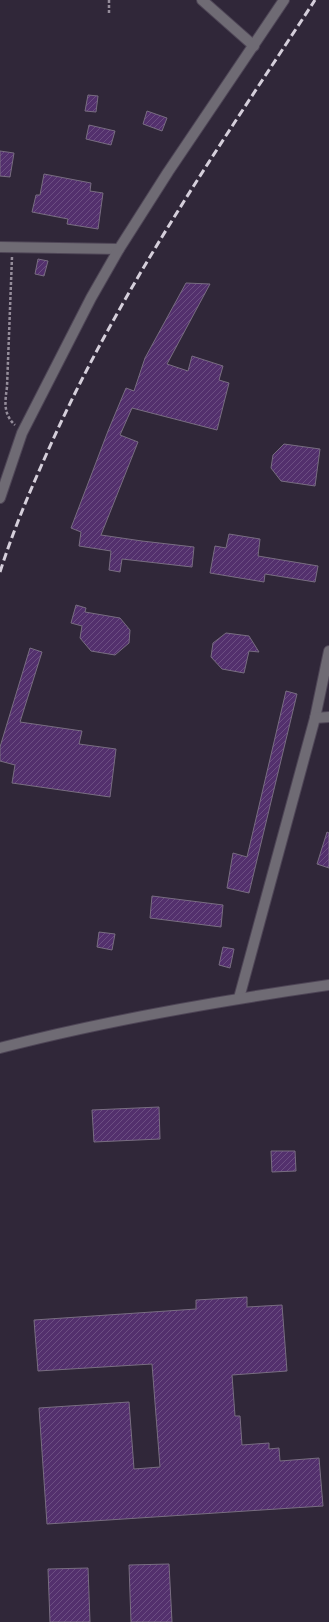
<svg xmlns="http://www.w3.org/2000/svg" width="329" height="1622" font-family="'Archivo Narrow',sans-serif">
<style>
.building{fill:url(#building-hatch);stroke:#786d81}
.lines{fill:none;stroke-linecap:round;stroke-linejoin:round}
.minor-casing{stroke:#4e4556;stroke-width:12}
.path{stroke:#958d9b;stroke-width:2.5;stroke-dasharray:3 2;stroke-linecap:butt}
.minor{stroke:#6f6b74;stroke-width:10}
.rail{stroke:#d5cfdb;stroke-width:3;stroke-dasharray:8 4;stroke-linecap:butt}
</style>
<defs>
<pattern id="building-hatch" width="6" height="6" patternUnits="userSpaceOnUse"><rect width="6" height="6" fill="#53306d"/><path d="M-1 1l2-2M0 6l6-6M5 7l2-2" fill="none" stroke="#6c4e82"/></pattern>
</defs>
<rect width="100%" height="100%" fill="#302739"/>
<g class="building">
<polygon points="88,95 98,96 96,112 85,111"/>
<polygon points="147,111 167,118 162,131 143,124"/>
<polygon points="89,125 115,131 111,145 86,139"/>
<polygon points="0,151 14,153 10,177 0,176"/>
<polygon points="44,174 91,183 90,191 103,193 98,229 67,224 68,219 32,212 36,195 40,195"/>
<polygon points="38,259 48,261 44,276 35,274"/>
<polygon points="186,283 210,284 167,364 188,371 192,356 223,366 219,380 229,383 217,430 132,408 120,435 138,442 101,535 142,541 194,547 192,567 122,559 120,572 109,570 111,551 79,546 81,532 71,528 108,431 126,388 134,391 145,358"/>
<polygon points="284,444 320,449 315,486 281,481 271,468 273,455"/>
<polygon points="229,534 260,539 258,556 318,566 315,582 265,574 264,582 210,573 215,546 226,548"/>
<polygon points="76,605 86,608 85,612 120,618 130,630 129,643 115,655 91,651 80,638 82,626 71,623"/>
<polygon points="226,633 249,636 259,652 249,651 244,673 222,669 211,657 213,643"/>
<polygon points="30,648 42,652 20,722 82,731 79,744 116,749 110,797 12,783 15,765 0,761 0,747"/>
<polygon points="286,691 297,694 249,893 227,888 233,853 247,857"/>
<polygon points="327,832 329,833 329,868 317,864"/>
<polygon points="152,896 223,905 221,927 150,918"/>
<polygon points="99,932 115,934 112,950 97,947"/>
<polygon points="223,947 234,949 230,968 219,965"/>
<polygon points="159,1107 160,1139 94,1142 92,1110"/>
<polygon points="271,1151 295,1151 296,1171 272,1172"/>
<polygon points="247,1297 247,1307 282,1305 287,1371 232,1375 235,1416 240,1416 242,1445 269,1443 269,1449 279,1448 280,1461 319,1458 323,1506 47,1524 39,1408 129,1402 134,1469 160,1467 152,1364 38,1371 34,1320 196,1309 196,1300"/>
<polygon points="169,1564 172,1622 131,1622 129,1565"/>
<polygon points="88,1568 90,1622 50,1622 48,1569"/>
</g>
<g class="lines">
<g class="minor-casing">
<g id="minor">
<polyline points="202,0 254,46"/>
<polyline points="0,247 119,249"/>
<polyline points="0,498 22,433 91,298 119,249 168,172 284,0"/>
<polyline points="315,718 329,651"/>
<polyline points="239,998 315,718 329,717"/>
<path d="M 0,1048 C 108,1020 218,1001 329,985"/>
</g>
</g>
<g class="path">
<polyline points="109,0 109,14"/>
<path d="M 12,257 L 7,387 C 5,402 3,414 15,425"/>
</g>
<use href="#minor" class="minor"/>
<path class="rail" d="M 0,572 C 14,528 32,486 51,444 C 122,286 221,144 315,0"/>
</g>
</svg>
